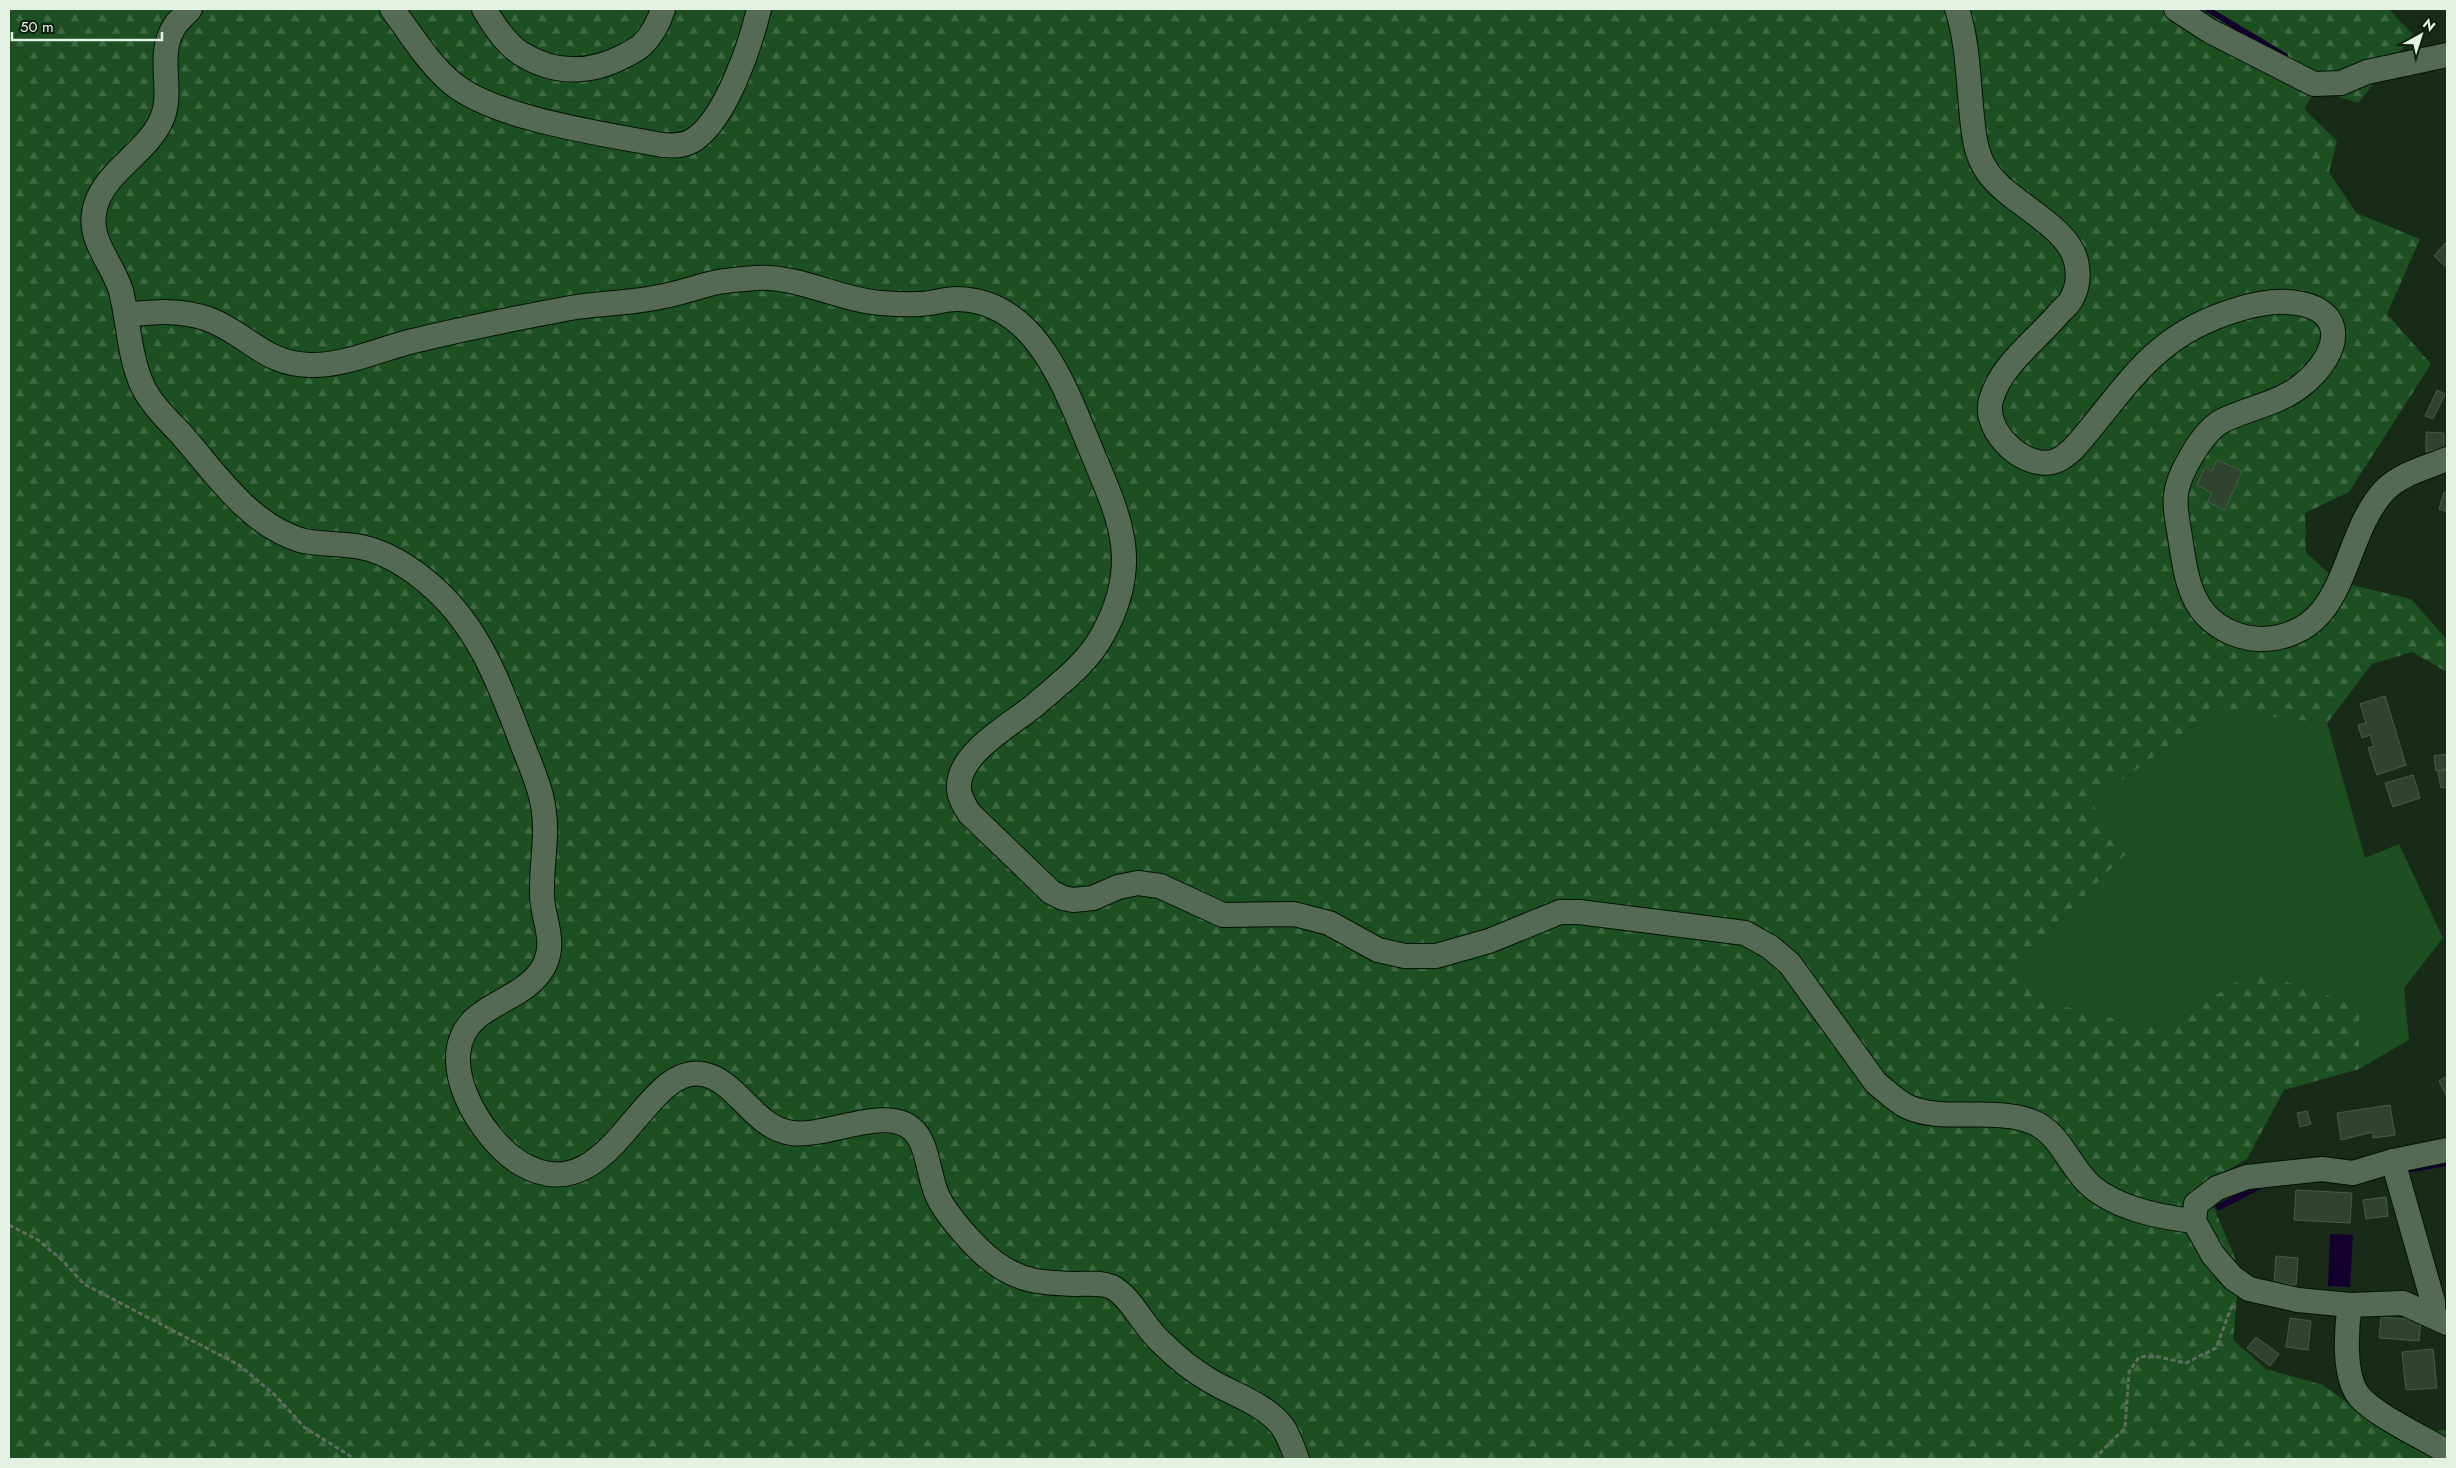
<svg xmlns="http://www.w3.org/2000/svg" width="2456" height="1468" font-family="Jost,sans-serif">
<style>
.green{fill:#1c5021}
.forest{fill:url(#forest-firs)}
.water{fill:#14002f}
.lines{fill:none;stroke-linecap:round;stroke-linejoin:round}
.stream{stroke:#14002f;stroke-width:6}
.building{fill:#304330;stroke:#475c47}
.street-casing{stroke:#031304;stroke-width:26}
.path{stroke:#5e6e5e;stroke-width:3;stroke-dasharray:5 2.5;stroke-linecap:butt}
.street{stroke:#556a55;stroke-width:24}
</style>
<defs>
<pattern id="forest-firs" width="22" height="20" patternUnits="userSpaceOnUse" patternTransform="scale(1.25)"><rect width="22" height="20" fill="#1c5021"/><path d="M5 1l3.5 6h-7zM16 11l3.5 6h-7z" fill="#3d6a41"/></pattern>
</defs>
<rect width="100%" height="100%" fill="#182a18"/>
<g class="green">
<polygon points="2216,711 2327,723 2365,858 2399,844 2443,938 2404,988 2409,1040 2359,1069 2359,1005 2253,971 2162,1030 2042,1001 2018,962 2130,850 2091,803"/>
<polygon points="2447,1430 2447,1459 2424,1459 2390,1434"/>
</g>
<polygon class="forest" points="9,9 2389,9 2413,35 2358,103 2316,89 2304,109 2337,141 2329,172 2356,213 2420,239 2387,314 2431,364 2349,492 2305,513 2306,553 2339,582 2411,599 2447,640 2447,672 2412,652 2372,664 2327,723 2216,711 2091,803 2130,850 2018,962 2042,1001 2162,1030 2253,971 2359,1005 2359,1069 2284,1090 2247,1159 2204,1184 2240,1270 2233,1340 2266,1369 2323,1385 2424,1459 9,1459"/>
<polygon class="water" points="2330,1234 2353,1235 2350,1287 2328,1286"/>
<g class="lines">
<g class="stream">
<polyline points="2207,9 2285,56"/>
<polyline points="2412,1169 2447,1163"/>
<polyline points="2219,1207 2258,1187"/>
</g>
</g>
<g class="building">
<polygon points="2445,243 2447,246 2447,264 2445,266 2434,256"/>
<polygon points="2437,390 2445,394 2433,419 2425,416"/>
<polygon points="2426,432 2444,433 2444,447 2426,452"/>
<polygon points="2217,460 2242,471 2225,510 2208,502 2212,493 2197,485 2205,467 2212,471"/>
<polygon points="2444,492 2447,493 2447,512 2439,509"/>
<polygon points="2385,696 2406,765 2377,775 2368,748 2374,746 2370,735 2362,738 2358,725 2366,723 2360,704"/>
<polygon points="2447,754 2447,769 2436,771 2434,756"/>
<polygon points="2447,770 2447,787 2441,788 2438,772"/>
<polygon points="2413,775 2420,798 2393,807 2385,783"/>
<polygon points="2447,1076 2447,1097 2439,1081"/>
<polygon points="2390,1105 2395,1135 2373,1138 2373,1132 2341,1140 2337,1113"/>
<polygon points="2307,1111 2311,1124 2300,1127 2297,1113"/>
<polygon points="2296,1190 2352,1193 2350,1223 2294,1220"/>
<polygon points="2386,1197 2388,1216 2366,1219 2363,1200"/>
<polygon points="2276,1256 2298,1258 2296,1285 2274,1283"/>
<polygon points="2381,1317 2421,1320 2419,1341 2379,1338"/>
<polygon points="2290,1318 2311,1321 2308,1350 2286,1347"/>
<polygon points="2256,1337 2279,1354 2270,1366 2247,1348"/>
<polygon points="2433,1349 2437,1388 2406,1390 2402,1352"/>
</g>
<g class="lines">
<g class="street-casing">
<g id="street">
<path d="M 190,9 C 185,15 178,20 174,27 C 155,58 176,92 160,123 C 145,152 111,169 98,199 C 82,237 112,260 121,291 C 129,323 129,357 143,387 C 152,405 168,420 182,435 C 216,474 249,524 300,540 C 320,545 341,543 361,547 C 390,553 414,570 435,589 C 479,629 499,683 520,738 C 527,757 536,776 541,796 C 550,832 541,859 542,894 C 542,919 557,940 544,966 C 530,992 499,999 477,1017 C 430,1056 480,1138 520,1163 C 610,1217 642,1063 702,1074 C 738,1080 753,1128 792,1133 C 826,1138 886,1105 912,1129 C 929,1144 928,1177 938,1197 C 947,1216 977,1250 994,1262 C 1020,1282 1043,1283 1075,1284 C 1087,1284 1100,1282 1112,1287 C 1131,1297 1144,1327 1161,1342 C 1175,1356 1192,1370 1209,1380 C 1232,1394 1265,1404 1282,1426 C 1289,1436 1293,1448 1297,1459"/>
<path d="M 392,9 C 411,34 428,63 452,83 C 495,119 605,134 662,145 C 674,146 685,146 695,139 C 727,116 750,46 759,9"/>
<path d="M 484,9 C 493,24 505,43 520,53 C 555,75 591,74 626,55 C 631,52 638,49 642,45 C 652,35 659,22 663,9"/>
<path d="M 1957,9 C 1967,39 1968,74 1971,106 C 1973,127 1974,153 1987,171 C 2008,203 2067,224 2076,261 C 2079,273 2078,287 2072,298 C 2070,303 2064,308 2060,312 C 2037,340 2001,364 1991,400 C 1982,432 2028,474 2058,460 C 2063,458 2068,453 2073,449 C 2128,387 2150,336 2236,310 C 2252,305 2270,301 2287,302 C 2350,306 2342,353 2302,385 C 2279,404 2247,408 2222,421 C 2203,431 2178,474 2176,495 C 2174,509 2178,523 2180,537 C 2184,562 2187,595 2206,615 C 2220,630 2241,639 2262,639 C 2349,636 2339,542 2383,492 C 2399,474 2426,468 2447,459"/>
<polyline points="2176,9 2210,31 2314,84 2341,83 2367,72 2447,55"/>
<path d="M 126,315 C 154,312 181,309 208,319 C 247,333 263,364 310,365 C 344,366 380,349 413,341 C 466,328 522,317 576,307 C 603,303 632,303 659,297 C 679,294 698,286 718,282 C 730,280 743,279 755,278 C 798,275 839,300 881,303 C 894,304 907,305 919,304 C 932,304 944,299 957,299 C 1033,300 1063,382 1087,440 C 1116,512 1145,558 1103,634 C 1088,663 1059,684 1035,705 C 1012,724 960,752 959,785 C 958,795 964,805 969,813 L 1051,892 L 1063,898 L 1073,900 L 1093,898 L 1118,887 L 1138,883 L 1160,886 L 1223,915 L 1294,914 L 1329,923 L 1378,950 L 1405,956 L 1436,956 L 1489,941 L 1560,912 L 1579,912 L 1745,933 L 1770,947 L 1790,964 L 1876,1083 C 1886,1091 1895,1100 1906,1106 C 1940,1123 1992,1107 2030,1121 C 2060,1131 2069,1167 2091,1186 C 2118,1209 2160,1217 2194,1221"/>
<polyline points="2447,1150 2393,1161 2353,1173 2322,1169 2247,1177 2217,1188 2196,1204 2194,1221 2213,1255 2233,1278 2249,1289 2298,1300 2350,1305 2403,1303 2447,1323"/>
<polyline points="2393,1161 2433,1302 2433,1315"/>
<path d="M 2350,1305 C 2346,1329 2343,1376 2359,1396 C 2373,1414 2426,1439 2447,1452"/>
</g>
</g>
<g class="path">
<polyline points="9,1225 38,1240 60,1258 84,1284 239,1365 275,1395 304,1427 355,1459"/>
<polyline points="2094,1459 2125,1428 2129,1372 2139,1357 2154,1356 2186,1363 2216,1348 2231,1308 2235,1304"/>
</g>
<use href="#street" class="street"/>
</g>
<rect width="2456" height="1468" fill="none" stroke="#e5f1e5" stroke-width="20"/>
<g transform="translate(2421 35) rotate(39)" stroke="#0e210f" stroke-width="4" paint-order="stroke">
<path d="M0-4L9 19L0 12L-9 19Z" fill="#e5f1e5"/>
<text y="-8" font-size="14" font-weight="bold" text-anchor="middle" fill="#e5f1e5">N</text>
</g>
<path d="M12 32v8h150v-8" fill="none" stroke="#e5f1e5" stroke-width="2.5"/>
<text x="20" y="32" font-size="15" fill="#e5f1e5" stroke="#0e210f" stroke-width="4" paint-order="stroke">50 m</text>
</svg>
